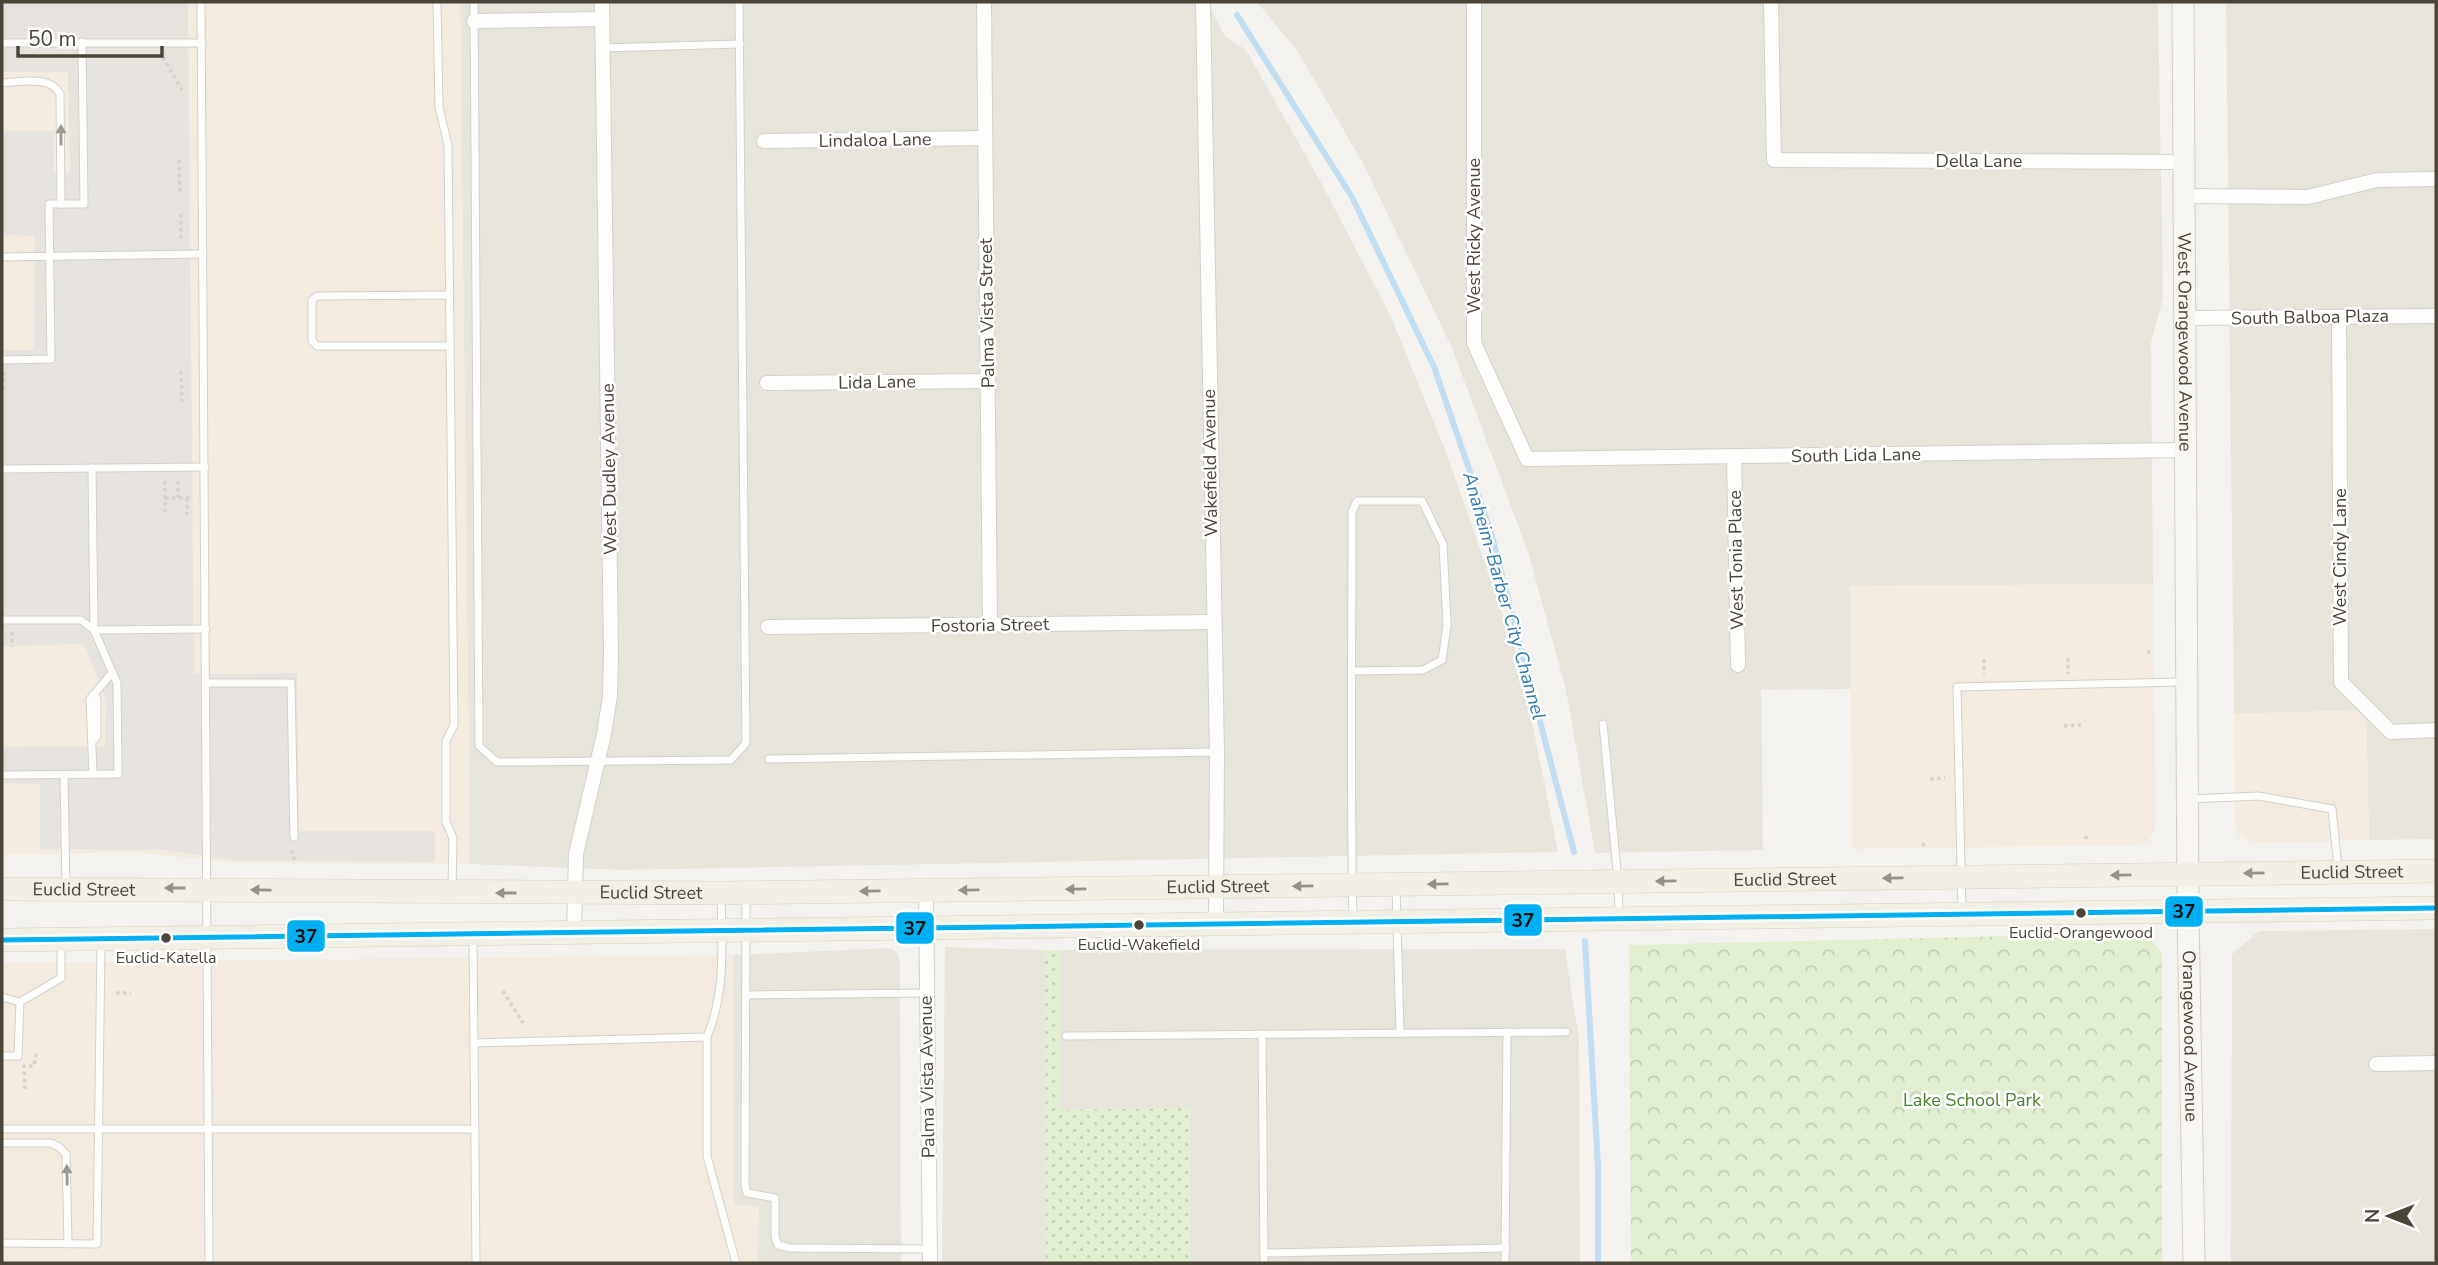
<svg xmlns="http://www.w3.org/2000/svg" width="2438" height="1265" font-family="'Nunito Sans',sans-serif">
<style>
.residential{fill:#e7e4dc}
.commercial{fill:#f3ebdf}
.grass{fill:url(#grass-dots)}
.park{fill:url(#park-crowns)}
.parking{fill:#e6e3df}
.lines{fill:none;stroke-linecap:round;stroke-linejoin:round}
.stream{stroke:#c0ddf1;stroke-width:6}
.lane-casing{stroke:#d2d0cb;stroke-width:9}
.street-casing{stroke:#d2d0cb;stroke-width:16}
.secondary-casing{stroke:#d3cfc5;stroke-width:23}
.primary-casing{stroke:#d6cebb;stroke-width:24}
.path{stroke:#d3d2cc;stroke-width:3.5;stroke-dasharray:3.5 3.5;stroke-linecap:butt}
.lane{stroke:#fdfdfc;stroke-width:7}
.street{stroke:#fdfdfc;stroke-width:14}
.secondary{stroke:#f7f6f1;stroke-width:21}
.primary{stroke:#f2efe6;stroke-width:23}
.bus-1-casing{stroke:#fff;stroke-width:10}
.bus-1{stroke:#00aff2;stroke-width:5}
.oneway{fill:#9b9791}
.oneway2{fill:#969187}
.bus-dot{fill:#4b4439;stroke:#fff;stroke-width:2.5}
.labels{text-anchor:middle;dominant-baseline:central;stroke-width:5;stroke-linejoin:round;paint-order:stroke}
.bus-label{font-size:16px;fill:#4b4439;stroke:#fff}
.street-label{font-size:18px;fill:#4b4439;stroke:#fff}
.park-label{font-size:18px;fill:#4a7f2a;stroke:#fff}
.water-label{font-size:19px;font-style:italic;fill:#2e7ab2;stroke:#fff}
.line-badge{stroke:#fff;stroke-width:2.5}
.pale-badge-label{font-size:19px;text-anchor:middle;font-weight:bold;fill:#111}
</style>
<defs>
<pattern id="grass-dots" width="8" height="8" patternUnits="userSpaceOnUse" patternTransform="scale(1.75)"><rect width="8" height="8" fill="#e1eecf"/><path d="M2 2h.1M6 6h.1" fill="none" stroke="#c3cdb2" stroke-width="1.8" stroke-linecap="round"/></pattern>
<pattern id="park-crowns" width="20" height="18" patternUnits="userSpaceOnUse" patternTransform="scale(1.75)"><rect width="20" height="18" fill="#e1eecf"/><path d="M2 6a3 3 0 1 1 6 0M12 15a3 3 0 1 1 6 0" fill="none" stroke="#c3cdb2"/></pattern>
</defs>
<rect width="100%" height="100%" fill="#f4f2ee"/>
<g class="residential">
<polygon points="460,2 1207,2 1225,36 1246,50 1323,186 1391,317 1446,452 1521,666 1558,852 623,870 470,864"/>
<polygon points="1257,2 2158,2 2163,298 2151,343 2153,584 1850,586 1851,689 1761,690 1763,850 1595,853 1566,690 1528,552 1452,348 1364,165 1298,52"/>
<polygon points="2226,2 2436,2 2436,839 2369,840 2366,710 2234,714"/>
<polygon points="2436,929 2436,1263 2231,1263 2232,954 2259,931"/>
<polygon points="945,947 1045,950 1046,1263 942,1263"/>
<polygon points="891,948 897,953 900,961 901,1263 758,1263 758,1206 734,1206 733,955"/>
<polygon points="1565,949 1579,1041 1580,1263 1190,1263 1190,1108 1059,1110 1059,950"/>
</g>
<g class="commercial">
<polygon points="2,2 460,2 470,864 234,863 134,852 2,855"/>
<polygon points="2153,584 2156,823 2154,833 2148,841 2138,845 1852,849 1850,586"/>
<polygon points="2366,710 2369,840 2254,843 2239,836 2235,823 2234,714"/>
<polygon points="733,955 734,1205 759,1206 758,1263 2,1263 2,963"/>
</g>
<polygon class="grass" points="1045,950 1059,950 1059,1110 1190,1108 1190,1263 1046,1263"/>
<polygon class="park" points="2145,933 2162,953 2162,1263 1631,1263 1629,945"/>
<polygon class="parking" points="2,2 188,2 194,674 297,673 299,831 435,831 435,862 242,861 162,850 40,849 40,784 2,783 2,747 105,746 106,701 84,644 2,646 2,350 34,350 35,236 2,235 2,131 54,131 54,173 70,173 68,72 2,72"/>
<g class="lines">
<g class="stream">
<polyline points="1237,15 1352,197 1434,367 1491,533 1574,852"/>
<polyline points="1585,941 1598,1166 1598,1263"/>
</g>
<g class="lane-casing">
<g id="lane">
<polyline points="201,2 209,1263"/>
<polyline points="437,2 439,107 448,145 454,725 446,741 446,822 453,838 452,889"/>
<polyline points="474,2 479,746 497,762 731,760 746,743 739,2"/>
<polyline points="2,43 202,43"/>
<polyline points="602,48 740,44"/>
<path d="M 2,83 C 21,82 50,75 60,94 L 61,204"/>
<polyline points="2,257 203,254"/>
<polyline points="450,295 317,296 312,300 312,341 317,346 450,346"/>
<polyline points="2,360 51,359 49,204 84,204 82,42"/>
<polyline points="2,469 205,467"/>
<polyline points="2,620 81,620 94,630 206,629"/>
<path d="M 1352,671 L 1423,670 L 1442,660 L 1447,625 L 1443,544 L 1422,501 L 1357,501 L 1352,512 C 1352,647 1350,783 1353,918"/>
<polyline points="206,683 291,683 294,837"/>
<polyline points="1603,724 1618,881 1619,914"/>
<polyline points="93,741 97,736 97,699 94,694"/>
<polyline points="769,759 1217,752"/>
<polyline points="93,774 90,699 112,673"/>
<polyline points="2,775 118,774 117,683 94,630 92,468"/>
<polyline points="64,775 66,888"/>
<polyline points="2191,799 2258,796 2332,809 2338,868"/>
<polyline points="1396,886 1400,1033"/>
<path d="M 721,895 C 722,944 726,991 707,1037 L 707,1156 L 736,1263"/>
<polyline points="746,897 745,1185 747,1193 775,1198 775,1237 778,1245 790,1248 929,1249"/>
<polyline points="1962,910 1957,687 2183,682"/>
<polyline points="473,938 476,1263"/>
<polyline points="746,995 926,993"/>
<polyline points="2,997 20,1002"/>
<polyline points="1262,1034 1264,1263"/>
<polyline points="1066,1036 1566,1032"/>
<polyline points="474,1043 707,1037"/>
<polyline points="2,1056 18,1056 20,1002 61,978 61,943"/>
<polyline points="2,1129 475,1129"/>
<polyline points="2,1143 51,1143 59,1147 66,1154 68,1243"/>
<polyline points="2,1243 97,1244 101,943"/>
<polyline points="1264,1253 1506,1248"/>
<polyline points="1505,1263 1507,1032"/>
</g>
</g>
<g class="street-casing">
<g id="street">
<polyline points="984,2 990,625"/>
<polyline points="1203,2 1217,752 1216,924"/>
<polyline points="1474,2 1474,343 1527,459 2185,450"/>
<polyline points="1771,2 1774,160 2185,162"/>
<polyline points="474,21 602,19"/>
<polyline points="764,141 985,138"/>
<polyline points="2185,196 2308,197 2377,180 2436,179"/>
<polyline points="2339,317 2341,682 2391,732 2436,730"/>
<polyline points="2184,318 2436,316"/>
<polyline points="767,383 988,381"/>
<polyline points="1734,456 1738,665"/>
<polyline points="768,627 1213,622"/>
<polyline points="926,890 930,1263"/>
<polyline points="574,932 576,854 604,734 610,696 611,652 602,2"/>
<polyline points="2376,1064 2436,1063"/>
</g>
</g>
<g class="secondary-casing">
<g id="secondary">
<path id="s1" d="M 2183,2 L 2188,911 L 2194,1263"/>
</g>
</g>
<g class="primary-casing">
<g id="primary">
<path id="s2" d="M 2,889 L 721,893 L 2436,871"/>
<polyline points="2,940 2436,908"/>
</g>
</g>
<g class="path">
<polyline points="163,57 182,90"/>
<polyline points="179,160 180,194"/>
<polyline points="181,214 181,242"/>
<polyline points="181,371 182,402"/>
<polyline points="4,372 4,390"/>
<polyline points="165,481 165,516"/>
<polyline points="178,481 178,498"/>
<polyline points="165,498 191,498"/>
<polyline points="187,498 187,515"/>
<polyline points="12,632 12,647"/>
<polyline points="2147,652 2154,652"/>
<polyline points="2068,658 2068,674"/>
<polyline points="1984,659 1984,674"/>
<polyline points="2064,726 2081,725"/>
<polyline points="1930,779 1945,778"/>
<polyline points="2086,836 2086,839"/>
<polyline points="1923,843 1924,846"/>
<polyline points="291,850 295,861"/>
<polyline points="503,991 523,1023"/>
<polyline points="116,993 131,993"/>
<polyline points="25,1089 24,1066 34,1066 36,1053"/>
</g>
<use href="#lane" class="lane"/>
<use href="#street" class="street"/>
<use href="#secondary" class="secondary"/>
<use href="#primary" class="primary"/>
<g class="bus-1-casing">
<polyline id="bus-1" points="2,940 2436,908"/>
</g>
<use href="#bus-1" class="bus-1"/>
</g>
<defs><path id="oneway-solid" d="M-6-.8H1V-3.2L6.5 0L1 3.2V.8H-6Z" transform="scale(1.75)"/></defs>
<g class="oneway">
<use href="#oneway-solid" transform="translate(61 135) rotate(-90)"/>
<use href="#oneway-solid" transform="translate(67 1175) rotate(-91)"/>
</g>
<g class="oneway2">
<use href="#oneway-solid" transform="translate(2254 873) rotate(179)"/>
<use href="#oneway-solid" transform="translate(2121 875) rotate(179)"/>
<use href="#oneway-solid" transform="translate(1893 878) rotate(179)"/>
<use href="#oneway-solid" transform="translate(1666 881) rotate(179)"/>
<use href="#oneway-solid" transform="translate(1438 884) rotate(179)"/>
<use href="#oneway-solid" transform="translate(1303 886) rotate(179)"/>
<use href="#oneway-solid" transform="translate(175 888) rotate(-180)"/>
<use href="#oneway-solid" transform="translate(1076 889) rotate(179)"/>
<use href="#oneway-solid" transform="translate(261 890) rotate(-179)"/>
<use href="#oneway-solid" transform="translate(969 890) rotate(179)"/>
<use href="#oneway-solid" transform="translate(870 891) rotate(179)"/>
<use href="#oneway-solid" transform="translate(506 893) rotate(-180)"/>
</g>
<g class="bus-dot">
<circle cx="2081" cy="913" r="6"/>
<circle cx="1139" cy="925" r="6"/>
<circle cx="166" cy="938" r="6"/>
</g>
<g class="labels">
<g class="bus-label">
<text x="2081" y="933">Euclid-Orangewood</text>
<text x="1139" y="945">Euclid-Wakefield</text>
<text x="166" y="958">Euclid-Katella</text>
</g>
<g class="street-label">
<text transform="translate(875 140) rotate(-1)">Lindaloa Lane</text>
<text x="1979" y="161">Della Lane</text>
<text transform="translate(1474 236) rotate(-90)">West Ricky Avenue</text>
<text transform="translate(987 313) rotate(-91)">Palma Vista Street</text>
<text transform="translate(2310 317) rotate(-1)">South Balboa Plaza</text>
<text stroke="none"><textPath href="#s1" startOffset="340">West Orangewood Avenue</textPath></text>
<text transform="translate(877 382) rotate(-1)">Lida Lane</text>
<text transform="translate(1856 455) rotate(-1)">South Lida Lane</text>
<text transform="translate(1210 463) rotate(-91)">Wakefield Avenue</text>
<text transform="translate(609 469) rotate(-91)">West Dudley Avenue</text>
<text transform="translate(2340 557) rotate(-90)">West Cindy Lane</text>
<text transform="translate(1736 560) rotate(-91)">West Tonia Place</text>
<text transform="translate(990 625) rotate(-1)">Fostoria Street</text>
<text stroke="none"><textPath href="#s2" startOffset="2350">Euclid Street</textPath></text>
<text stroke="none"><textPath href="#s2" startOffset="1783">Euclid Street</textPath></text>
<text stroke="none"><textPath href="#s2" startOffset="1216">Euclid Street</textPath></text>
<text stroke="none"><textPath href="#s2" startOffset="82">Euclid Street</textPath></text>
<text stroke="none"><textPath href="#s2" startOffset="649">Euclid Street</textPath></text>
<text stroke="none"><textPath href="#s1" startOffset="1034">Orangewood Avenue</textPath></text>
<text transform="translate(927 1077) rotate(-91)">Palma Vista Avenue</text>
</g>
<g class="park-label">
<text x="1972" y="1100">Lake School Park</text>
</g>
<g class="water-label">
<text transform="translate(1504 596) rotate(74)">Anaheim-Barber City Channel</text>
</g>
</g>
<g class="line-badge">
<rect x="2164" y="895" width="40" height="33" rx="7" fill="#00aff2"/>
<rect x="1503" y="903" width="40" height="34" rx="7" fill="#00aff2"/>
<rect x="895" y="911" width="40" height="34" rx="7" fill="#00aff2"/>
<rect x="286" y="919" width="40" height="34" rx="7" fill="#00aff2"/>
</g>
<g class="pale-badge-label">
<text x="2184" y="918">37</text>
<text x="1523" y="927">37</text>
<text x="915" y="935">37</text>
<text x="306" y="943">37</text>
</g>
<rect width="2438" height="1265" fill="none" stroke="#4b4439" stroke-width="7"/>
<g transform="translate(2389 1216) rotate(270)" stroke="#ffffff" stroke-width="5" paint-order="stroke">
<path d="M0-5L12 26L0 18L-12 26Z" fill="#4b4439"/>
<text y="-10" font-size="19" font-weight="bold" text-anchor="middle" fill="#4b4439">N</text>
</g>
<path d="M18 46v10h144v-10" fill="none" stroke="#4b4439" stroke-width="3.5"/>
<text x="28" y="46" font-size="21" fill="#4b4439" stroke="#ffffff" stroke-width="5" paint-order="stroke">50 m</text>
</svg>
